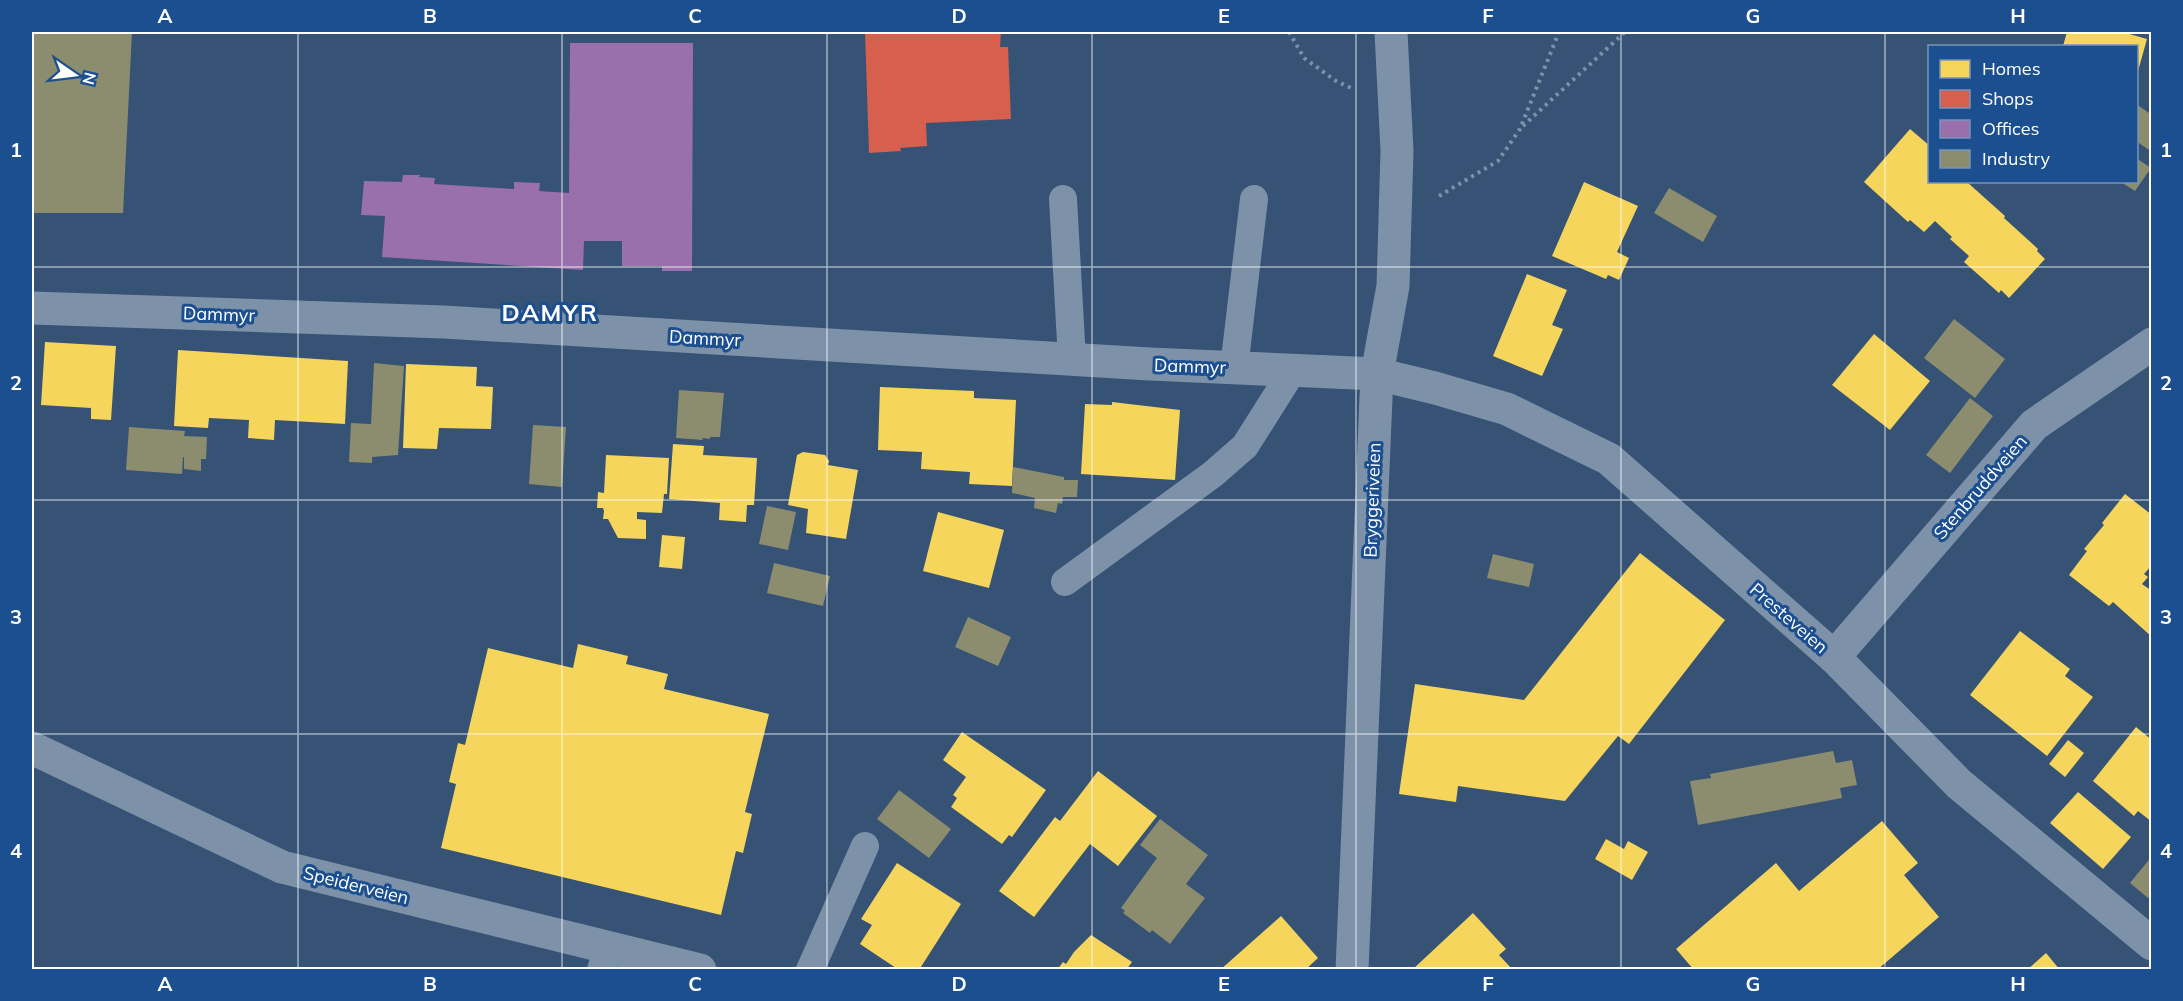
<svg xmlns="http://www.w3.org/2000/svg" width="2183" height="1001" font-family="Mulish,sans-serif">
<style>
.homes{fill:#f6d55c}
.shops{fill:#d6604d}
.offices{fill:#9970ab}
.industry{fill:#8c8c6e}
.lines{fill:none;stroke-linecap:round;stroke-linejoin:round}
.path{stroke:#7d92a8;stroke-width:4;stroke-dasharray:3 4.5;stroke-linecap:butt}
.lane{stroke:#7d92a8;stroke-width:28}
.street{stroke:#7d92a8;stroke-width:33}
.grid{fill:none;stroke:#fff;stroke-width:1.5;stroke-opacity:0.55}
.labels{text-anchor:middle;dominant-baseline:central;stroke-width:6;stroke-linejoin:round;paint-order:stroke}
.street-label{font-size:18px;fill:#fff;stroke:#1b4f8f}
.district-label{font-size:24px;font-weight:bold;letter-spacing:1.5px;fill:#fff;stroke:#1b4f8f}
.neatline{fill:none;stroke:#fff;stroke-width:2}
.grid-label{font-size:20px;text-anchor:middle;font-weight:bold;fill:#fff}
</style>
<rect width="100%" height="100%" fill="#365274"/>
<g class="homes">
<polygon points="2067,32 2126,32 2126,33 2147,39 2138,71 2136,70 2136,46 2063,46"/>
<polygon points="1910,129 1930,146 1930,182 1967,182 2005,216 2004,218 2038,249 2037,251 2045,259 2009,298 2001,290 1999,293 1964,262 1969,256 1950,239 1952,237 1935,221 1924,232 1910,220 1908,222 1864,182"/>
<polygon points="1584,182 1638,206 1617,252 1629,258 1619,280 1608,275 1606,279 1552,256"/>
<polygon points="1527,274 1567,290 1552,325 1563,329 1542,376 1493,356"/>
<polygon points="1874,334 1930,381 1890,430 1832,385"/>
<polygon points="45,342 116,346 111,420 91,419 91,408 41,405"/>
<polygon points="178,350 348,361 345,424 275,420 274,440 248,438 249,420 209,418 208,428 174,426"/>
<polygon points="406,364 477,367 476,386 493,387 491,429 439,428 437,449 403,448"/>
<polygon points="880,387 974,391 974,398 1016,400 1012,486 969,484 970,472 921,469 922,452 878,450"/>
<polygon points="1112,402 1180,410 1175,480 1081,474 1085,404 1112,405"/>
<polygon points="673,444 704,446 703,455 757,458 754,505 747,505 746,522 719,520 720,503 669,499"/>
<polygon points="803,452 825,455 829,461 828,465 858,470 846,539 806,533 808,509 788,505 797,455"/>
<polygon points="606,455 669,458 667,494 664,494 662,513 637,512 637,519 646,520 646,539 618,538 608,519 603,519 604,511 603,508 597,508 598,492 604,493"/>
<polygon points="2125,494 2152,515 2152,565 2144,574 2148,577 2142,584 2152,591 2152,637 2113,602 2109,606 2069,575 2087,551 2084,549 2104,525 2102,523"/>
<polygon points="938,512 1004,530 989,588 923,571"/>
<polygon points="662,535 685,537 682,569 659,567"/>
<polygon points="1640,553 1725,620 1629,744 1618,736 1565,801 1458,786 1456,802 1399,794 1415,684 1524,700"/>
<polygon points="2020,631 2070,669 2065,676 2093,697 2047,756 1970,695"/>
<polygon points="578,644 628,656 626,664 668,674 664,689 769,714 745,812 752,814 743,853 736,851 721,915 441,848 456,784 449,782 458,743 465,745 488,648 573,668"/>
<polygon points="2136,727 2152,740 2152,822 2138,811 2134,816 2093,781"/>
<polygon points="962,732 1046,790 1012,837 1009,835 1002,844 951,807 957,798 953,795 966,777 943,760"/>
<polygon points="2068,740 2084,753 2065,777 2049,764"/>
<polygon points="1098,771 1157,816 1118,866 1090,844 1034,917 999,891 1055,817 1060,821"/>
<polygon points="2078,792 2131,837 2103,869 2050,823"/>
<polygon points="1882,821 1918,863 1904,875 1939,917 1877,970 1694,970 1676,949 1776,863 1799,891"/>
<polygon points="1606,839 1624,849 1628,841 1648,852 1632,880 1595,859"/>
<polygon points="897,863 961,904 919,970 899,970 860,944 872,925 861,919"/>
<polygon points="1473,913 1506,949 1499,955 1513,970 1412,970"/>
<polygon points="1281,916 1318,958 1305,970 1220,970"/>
<polygon points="1091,935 1132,962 1126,970 1057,970 1063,962 1066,964 1074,952"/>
<polygon points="2046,953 2060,970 2027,970"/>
</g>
<polygon class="shops" points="865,32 1001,32 1000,47 1008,47 1011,119 926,123 927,146 900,148 901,151 869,153"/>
<polygon class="offices" points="570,43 693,43 692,271 662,271 662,266 622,266 622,241 584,241 583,270 382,257 385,216 361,215 364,181 402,182 403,175 420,175 419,177 435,178 434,184 514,189 514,182 540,183 539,191 569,193"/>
<g class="industry">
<polygon points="32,32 132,32 123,213 32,213"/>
<polygon points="2136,104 2152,115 2152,152 2136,141"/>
<polygon points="2136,158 2151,168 2135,191 2121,182 2136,182"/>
<polygon points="1669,188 1717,216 1703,242 1654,213"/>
<polygon points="1954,319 2005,359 1975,398 1924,358"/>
<polygon points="374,363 404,366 398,455 372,457 372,463 349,462 351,423 371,424"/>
<polygon points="679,390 724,393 720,437 710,437 710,439 702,438 703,440 676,438"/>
<polygon points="1970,398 1993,416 1950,473 1926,455"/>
<polygon points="533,425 566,427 562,487 529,484"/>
<polygon points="129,427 185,431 184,436 207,437 206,459 201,459 201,471 184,469 184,457 183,457 182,474 126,470"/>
<polygon points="1013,467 1064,477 1064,480 1078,480 1077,497 1063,497 1062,504 1058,503 1056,513 1034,508 1035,498 1012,493"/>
<polygon points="767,506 796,512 788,550 759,544"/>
<polygon points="1493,554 1534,564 1529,587 1487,578"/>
<polygon points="774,563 830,576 823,606 767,593"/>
<polygon points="968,617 1011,637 998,666 955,647"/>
<polygon points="1833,751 1836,763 1852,760 1857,785 1840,788 1842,798 1698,825 1690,781 1711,778 1710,774"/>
<polygon points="899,790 951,829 929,858 877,819"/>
<polygon points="1160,819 1208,855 1186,884 1205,898 1170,944 1152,930 1150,933 1123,913 1125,911 1121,908 1157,858 1140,845"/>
<polygon points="2152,856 2152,894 2148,898 2130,883"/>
</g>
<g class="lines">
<g class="path">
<polyline points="1289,32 1304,58 1336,81 1351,88"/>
<polyline points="1523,126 1625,32"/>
<polyline points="1439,196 1498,161 1520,129 1559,32"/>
</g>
<g class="lane">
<polyline points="1063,199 1072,360"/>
<polyline points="1234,368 1254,199"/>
<polyline points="1065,582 1213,474 1245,446 1293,370"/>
<polyline points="601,970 608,947"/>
<polyline points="810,970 865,846"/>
</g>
<g class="street">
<polyline points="32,308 444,322 1150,364 1377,374 1435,388 1507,409 1609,459 1834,657 1959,784 2152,944"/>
<polyline points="1834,657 2034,425 2152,344"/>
<polyline points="32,748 282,867 700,970"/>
<polyline points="1352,970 1377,374 1393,286 1397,151 1391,32"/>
</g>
</g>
<path class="grid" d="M 298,32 L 298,970M 562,32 L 562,970M 827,32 L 827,970M 1092,32 L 1092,970M 1356,32 L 1356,970M 1621,32 L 1621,970M 1885,32 L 1885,970M 32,267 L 2152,267M 32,500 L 2152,500M 32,734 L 2152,734"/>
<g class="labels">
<g class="street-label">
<text transform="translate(219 314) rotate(2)">Dammyr</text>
<text transform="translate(705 338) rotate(3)">Dammyr</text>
<text transform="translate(1190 366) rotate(2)">Dammyr</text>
<text transform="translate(1980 487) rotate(-49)">Stenbruddveien</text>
<text transform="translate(1372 500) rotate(-88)">Bryggeriveien</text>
<text transform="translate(1789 618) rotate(41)">Presteveien</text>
<text transform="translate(356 885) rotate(14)">Speiderveien</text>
</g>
<g class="district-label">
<text x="550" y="312">DAMYR</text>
</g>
</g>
<rect width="2183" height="1001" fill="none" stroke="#1b4f8f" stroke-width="66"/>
<rect x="1928" y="45" width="210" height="138" fill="#1b4f8f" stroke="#7695bc" stroke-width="1.5"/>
<rect x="1940" y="60" width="30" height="18" fill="#f6d55c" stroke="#7695bc" stroke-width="1.5"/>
<text x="1982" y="75" font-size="18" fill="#ffffff">Homes</text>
<rect x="1940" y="90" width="30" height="18" fill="#d6604d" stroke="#7695bc" stroke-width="1.5"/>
<text x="1982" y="105" font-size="18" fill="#ffffff">Shops</text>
<rect x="1940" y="120" width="30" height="18" fill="#9970ab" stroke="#7695bc" stroke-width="1.5"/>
<text x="1982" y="135" font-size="18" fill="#ffffff">Offices</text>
<rect x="1940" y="150" width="30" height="18" fill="#8c8c6e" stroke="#7695bc" stroke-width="1.5"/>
<text x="1982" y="165" font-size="18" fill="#ffffff">Industry</text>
<g transform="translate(75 75) rotate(104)" stroke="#1b4f8f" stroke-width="4.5" paint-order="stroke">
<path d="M0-4.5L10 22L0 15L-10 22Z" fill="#ffffff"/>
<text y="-9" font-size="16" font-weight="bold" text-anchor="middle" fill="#ffffff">N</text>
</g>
<rect x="33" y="33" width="2117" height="935" class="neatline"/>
<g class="grid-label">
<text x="165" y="23">A</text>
<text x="430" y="23">B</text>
<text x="695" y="23">C</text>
<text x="959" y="23">D</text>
<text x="1224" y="23">E</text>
<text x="1488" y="23">F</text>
<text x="1753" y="23">G</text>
<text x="2018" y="23">H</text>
<text x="16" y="157">1</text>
<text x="2166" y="157">1</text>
<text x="16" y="390">2</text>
<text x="2166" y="390">2</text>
<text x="16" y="624">3</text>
<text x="2166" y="624">3</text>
<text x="16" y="858">4</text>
<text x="2166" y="858">4</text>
<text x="165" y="991">A</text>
<text x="430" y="991">B</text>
<text x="695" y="991">C</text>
<text x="959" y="991">D</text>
<text x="1224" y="991">E</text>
<text x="1488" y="991">F</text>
<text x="1753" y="991">G</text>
<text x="2018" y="991">H</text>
</g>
</svg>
